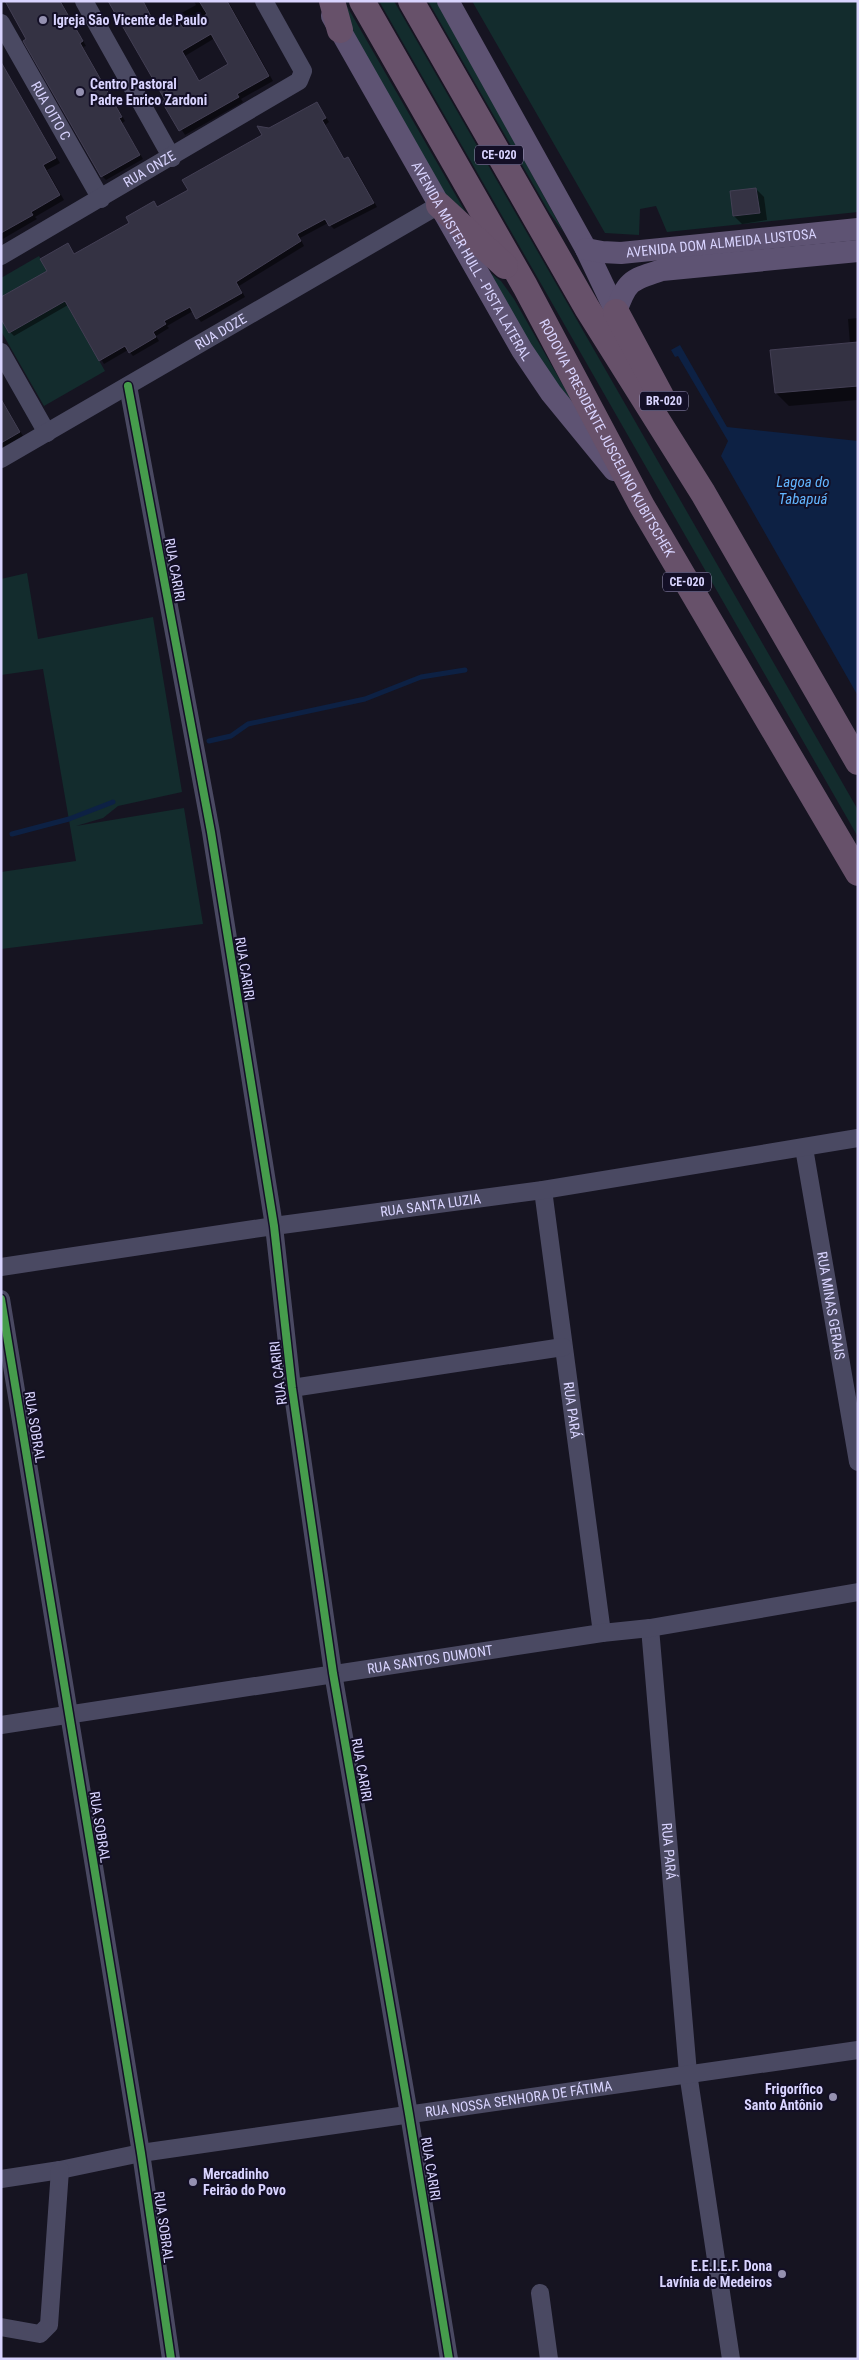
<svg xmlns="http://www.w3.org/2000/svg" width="859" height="2360" font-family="'Roboto Condensed',sans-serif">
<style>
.green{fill:#132c2d}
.water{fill:#0d2144}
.shadow{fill:#0007;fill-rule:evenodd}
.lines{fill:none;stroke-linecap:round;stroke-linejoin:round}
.stream{stroke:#0d2144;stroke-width:5}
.building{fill:#343243;stroke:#433f54;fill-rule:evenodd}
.minor{stroke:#4a4962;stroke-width:18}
.major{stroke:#5e5373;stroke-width:22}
.highway{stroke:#67516a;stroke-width:26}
.cycleway-casing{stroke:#130f26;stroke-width:11}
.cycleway{stroke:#469c4c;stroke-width:8}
.poi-dot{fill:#9591b1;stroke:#130f26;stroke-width:2}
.labels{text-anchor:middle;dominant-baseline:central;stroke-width:4;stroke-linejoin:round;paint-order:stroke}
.shield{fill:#130f26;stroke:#9e99be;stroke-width:1}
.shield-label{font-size:12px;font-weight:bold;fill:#d9d4ff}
.poi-label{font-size:14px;font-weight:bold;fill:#d9d4ff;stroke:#130f26;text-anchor:start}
.street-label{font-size:14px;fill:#d9d4ff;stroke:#130f26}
.water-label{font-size:15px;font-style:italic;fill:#62b6ff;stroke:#130f26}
</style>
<rect width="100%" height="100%" fill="#161421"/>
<g class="green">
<polygon points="344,1 470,220 452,206 344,20"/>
<polygon points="379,1 394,1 858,810 858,837"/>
<polygon points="428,1 438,1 564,233 549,212"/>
<polygon points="472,1 858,1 858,212 667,232 656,206 640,209 639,235 605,233"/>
<polygon points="39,256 105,371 44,406 1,331 1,278"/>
<polygon points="489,272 501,281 514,299 573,403 549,378"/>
<polygon points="27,573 38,639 153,617 182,792 118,806 103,818 76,826 184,808 203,924 1,949 1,872 76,861 43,669 1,675 1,579"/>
</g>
<polygon class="water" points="680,345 727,427 858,441 858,696 721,456 728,441 678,356 675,357 671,350"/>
<g class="shadow">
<polygon points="6,1 61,1 86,46 83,47 125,121 122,123 143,159 106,180 102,176"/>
<path d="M 110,1 L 143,1 L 158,26 L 196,5 L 194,1 L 228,1 L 273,81 L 241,99 L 243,102 L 185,135 L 164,102 L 166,101 ZM 215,38 L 230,64 L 200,82 L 185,56 Z"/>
<polygon points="1,63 60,163 47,170 64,200 35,217 37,219 1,240"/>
<polygon points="317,104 329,122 325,125 345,160 348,158 352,162 377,207 334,229 328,223 300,238 304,246 239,286 245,297 201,322 193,311 167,326 169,328 156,336 159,341 133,356 128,350 104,364 68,305 14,336 10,332 1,316 49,271 68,244 75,255 131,223 153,202 158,208 190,190 270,129"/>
<polygon points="756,189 764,197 767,220 742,224 734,216 731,192"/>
<polygon points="858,318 858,410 857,400 789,406 776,393 850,344 848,319"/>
<polygon points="1,398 23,436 1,448"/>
</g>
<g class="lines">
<g class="stream">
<polyline points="209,741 231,736 248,724 365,699 421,677 465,670"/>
<polyline points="12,834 69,819 113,802"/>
</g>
</g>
<g class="building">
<polygon points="5,1 60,1 83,41 80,43 122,117 119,118 140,155 101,177 23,41 26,39"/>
<path d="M 108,1 L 143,1 L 156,26 L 175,15 L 183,28 L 207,14 L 199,1 L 227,1 L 269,76 L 237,94 L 239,97 L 179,131 L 162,102 L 165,100 ZM 211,34 L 228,64 L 199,81 L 182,51 Z"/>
<polygon points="1,62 56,158 43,165 60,195 31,212 33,215 1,233"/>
<polygon points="317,102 326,118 322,120 344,159 348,157 374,203 329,226 325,219 297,234 301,241 236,282 242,293 196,319 190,307 164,321 166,324 153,332 156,337 129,353 125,346 99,361 65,301 9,333 1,319 1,297 47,271 40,259 68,243 74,254 129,223 126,217 154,201 157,207 188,190 182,180 262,135 257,126 269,128"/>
<polygon points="756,188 760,213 733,216 730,191"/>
<polygon points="858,342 858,386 775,393 770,350"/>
<polygon points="1,399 20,432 1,443"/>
</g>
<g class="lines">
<g class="minor">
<polyline points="84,1 172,158"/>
<path id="s1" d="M 1,23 L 101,199"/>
<path id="s2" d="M 1,256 L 299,81 L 303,71 L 264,1"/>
<polyline points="1,352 47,433"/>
<polyline points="128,386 211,832 274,1226 292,1388 333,1673 409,2114 449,2359"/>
<path id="s3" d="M 1,459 L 439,205"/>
<path id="s4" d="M 804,1148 L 858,1462"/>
<path id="s5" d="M 543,1190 L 602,1633"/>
<path id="s6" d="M 1,1267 L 274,1226 L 543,1190 L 858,1138"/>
<polyline points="1,1299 141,2153 171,2359"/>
<polyline points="292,1388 563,1347"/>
<path id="s7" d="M 650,1628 L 688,2073 L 731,2359"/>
<path id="s8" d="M 1,1725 L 602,1633 L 650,1628 L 858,1592"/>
<path id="s9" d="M 1,2179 L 60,2170 L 141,2153 L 858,2050"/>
<polyline points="540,2293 549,2359"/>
<polyline points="1,2327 40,2334 49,2325 60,2170"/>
</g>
<g class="major">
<polyline points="448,1 586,249 616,312"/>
<path id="s10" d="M 332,16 L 522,350 L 551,393 L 614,470"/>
<path id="s11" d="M 586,249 L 602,252 L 621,253 L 858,229"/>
<path d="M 616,312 C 627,280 631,280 662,270 L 858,251"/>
</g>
<g class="highway">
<polyline points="332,1 340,30"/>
<path id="s12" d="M 362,1 L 525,286 L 642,506 L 858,873"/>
<polyline points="411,1 587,308 703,493 858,762"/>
<polyline points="439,205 505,266"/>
<polyline points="616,312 661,396"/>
</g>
<g class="cycleway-casing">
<g id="cycleway">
<polyline points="128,386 211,832 274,1226 292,1388 333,1673 409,2114 449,2359"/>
<polyline points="1,1299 141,2153 171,2359"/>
</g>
</g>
<use href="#cycleway" class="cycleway"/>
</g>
<g class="poi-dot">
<circle cx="43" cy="20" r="5"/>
<circle cx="80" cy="92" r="5"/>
<circle cx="833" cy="2097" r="5"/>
<circle cx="193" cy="2182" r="5"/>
<circle cx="782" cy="2274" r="5"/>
</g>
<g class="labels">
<g class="shield">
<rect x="475" y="145.5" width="48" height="19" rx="4"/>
<rect x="640" y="391.5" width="48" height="19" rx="4"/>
<rect x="663" y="572.5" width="48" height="19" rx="4"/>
</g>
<g class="shield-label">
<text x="499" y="155">CE-020</text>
<text x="664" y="401">BR-020</text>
<text x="687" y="582">CE-020</text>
</g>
<g class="poi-label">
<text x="53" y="20">Igreja São Vicente de Paulo</text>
<text x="90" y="84">Centro Pastoral<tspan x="90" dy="16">Padre Enrico Zardoni</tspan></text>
<text x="823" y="2089" text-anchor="end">Frigorífico<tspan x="823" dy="16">Santo Antônio</tspan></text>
<text x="203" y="2174">Mercadinho<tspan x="203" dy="16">Feirão do Povo</tspan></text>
<text x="772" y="2266" text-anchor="end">E.E.I.E.F. Dona<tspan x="772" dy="16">Lavínia de Medeiros</tspan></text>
</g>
<g class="street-label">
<text stroke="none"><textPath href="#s1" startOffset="101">RUA OITO C</textPath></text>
<text stroke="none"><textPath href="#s2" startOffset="172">RUA ONZE</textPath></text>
<text stroke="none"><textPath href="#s11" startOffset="136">AVENIDA DOM ALMEIDA LUSTOSA</textPath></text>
<text stroke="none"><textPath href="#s10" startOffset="282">AVENIDA MISTER HULL - PISTA LATERAL</textPath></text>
<text stroke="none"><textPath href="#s3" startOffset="254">RUA DOZE</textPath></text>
<text stroke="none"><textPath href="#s12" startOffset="501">RODOVIA PRESIDENTE JUSCELINO KUBITSCHEK</textPath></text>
<text transform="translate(175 570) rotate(80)">RUA CARIRI</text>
<text transform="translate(245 969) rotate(81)">RUA CARIRI</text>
<text stroke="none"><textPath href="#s6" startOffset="434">RUA SANTA LUZIA</textPath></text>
<text stroke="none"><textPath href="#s4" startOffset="160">RUA MINAS GERAIS</textPath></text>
<text transform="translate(278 1373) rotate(-97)">RUA CARIRI</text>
<text stroke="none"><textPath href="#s5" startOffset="222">RUA PARÁ</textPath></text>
<text transform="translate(35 1427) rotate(81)">RUA SOBRAL</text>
<text stroke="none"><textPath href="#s8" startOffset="434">RUA SANTOS DUMONT</textPath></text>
<text transform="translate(362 1770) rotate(80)">RUA CARIRI</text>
<text transform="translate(100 1827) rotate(81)">RUA SOBRAL</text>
<text stroke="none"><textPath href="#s7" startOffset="224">RUA PARÁ</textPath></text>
<text stroke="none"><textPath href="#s9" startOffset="524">RUA NOSSA SENHORA DE FÁTIMA</textPath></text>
<text transform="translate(431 2169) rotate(81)">RUA CARIRI</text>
<text transform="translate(164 2227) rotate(82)">RUA SOBRAL</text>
</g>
<g class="water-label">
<text x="803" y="482">Lagoa do<tspan x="803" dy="17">Tabapuá</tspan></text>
</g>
</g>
<rect width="859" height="2360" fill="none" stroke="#d9d4ff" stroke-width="5"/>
</svg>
